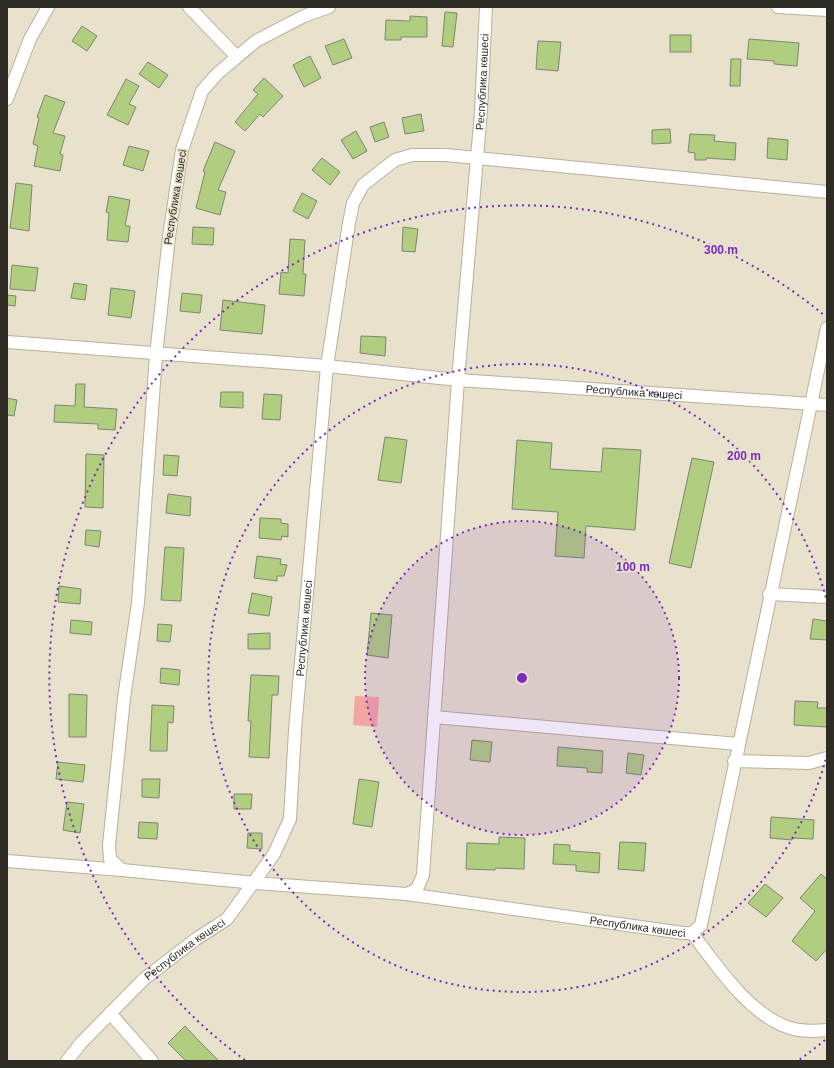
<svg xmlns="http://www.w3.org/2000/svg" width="834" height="1068" font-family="Helvetica,sans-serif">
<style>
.green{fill:#f5a5a1}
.building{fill:#b0cd80;stroke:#7e8673}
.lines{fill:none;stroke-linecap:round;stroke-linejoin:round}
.minor-casing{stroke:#b7b09c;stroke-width:14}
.minor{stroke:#fff;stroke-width:12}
.ring{fill:none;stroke:#7b2cbf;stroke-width:2;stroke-dasharray:2 4}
.labels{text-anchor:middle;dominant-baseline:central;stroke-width:3.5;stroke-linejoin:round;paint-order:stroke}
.street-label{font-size:11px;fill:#2e2c24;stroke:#e8e1cc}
.centre{fill:#7b2cbf;stroke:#e8e1cc;stroke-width:2}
.ring-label{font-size:12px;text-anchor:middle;font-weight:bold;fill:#7b2cbf;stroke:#e8e1cc;stroke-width:3.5;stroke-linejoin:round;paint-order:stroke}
</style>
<rect width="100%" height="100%" fill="#e8e1cc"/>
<polygon class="green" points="355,696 379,697 377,727 353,725"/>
<g class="building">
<polygon points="445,12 457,13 453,47 442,46"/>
<polygon points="410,16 427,17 427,37 401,37 401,40 385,40 386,20 410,21"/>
<polygon points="82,26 97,36 87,51 72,41"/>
<rect x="670" y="35" width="21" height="17"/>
<polygon points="344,39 352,58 333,65 325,46"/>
<polygon points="749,39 799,43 797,66 774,64 774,61 747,59"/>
<polygon points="538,41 561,42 558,71 536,69"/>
<polygon points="310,56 321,78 304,87 293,65"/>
<polygon points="731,59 741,59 740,86 730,86"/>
<polygon points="148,62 168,75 159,88 139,74"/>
<polygon points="264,78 283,96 263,117 260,114 245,131 235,122 258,94 253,90"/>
<polygon points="126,79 139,86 129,104 136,107 128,125 107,115"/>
<polygon points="45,95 65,102 53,133 65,136 60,154 63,155 60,171 34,166 38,146 33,144 39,118 37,117"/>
<polygon points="421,114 424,131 405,134 402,118"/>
<polygon points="384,122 389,137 375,142 370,127"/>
<polygon points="670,129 671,143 652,144 652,130"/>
<polygon points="356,131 367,151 353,159 341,140"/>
<polygon points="690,134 715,135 714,141 736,143 735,160 706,158 706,160 695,160 695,153 688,152"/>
<polygon points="768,138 788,140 787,160 767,158"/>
<polygon points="215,142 235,151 218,190 226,192 220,215 196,208 205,172 203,171"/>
<polygon points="129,146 149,151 143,171 123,165"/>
<polygon points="322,158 340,172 330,185 312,170"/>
<polygon points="16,183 32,185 29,231 10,228"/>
<polygon points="302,193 317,201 308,219 293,211"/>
<polygon points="109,196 130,200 125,226 130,226 128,242 107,240 109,213 106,212"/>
<polygon points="193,227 214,228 213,245 192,244"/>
<polygon points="403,227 418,229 415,252 402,251"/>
<polygon points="290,239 305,240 303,274 306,274 304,296 279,294 281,272 288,273"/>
<polygon points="12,265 38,268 35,291 10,289"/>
<polygon points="74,283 87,285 85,300 71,298"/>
<polygon points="111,288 135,291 131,318 108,315"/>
<polygon points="182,293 202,295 200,313 180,311"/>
<polygon points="7,295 16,296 15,306 7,305"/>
<polygon points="223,300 265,305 262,334 220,330"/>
<polygon points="361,336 386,337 385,356 360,353"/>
<polygon points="76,384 85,384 84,407 117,409 115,430 98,429 98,424 54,422 55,405 75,406"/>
<polygon points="221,392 243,392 243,408 220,407"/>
<polygon points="264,394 282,395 280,420 262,419"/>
<polygon points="7,398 17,400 14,416 7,415"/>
<polygon points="385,437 407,440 401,483 378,480"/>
<polygon points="517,440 552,443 550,469 601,472 603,448 641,450 635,530 586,526 584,558 555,556 558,512 512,509"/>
<polygon points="86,454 104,455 103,508 85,507"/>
<polygon points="164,455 179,456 177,476 163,475"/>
<polygon points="692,458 714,462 691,568 669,563"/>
<polygon points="168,494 191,497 190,516 166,513"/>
<polygon points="260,518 281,519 281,523 288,524 288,537 282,536 281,540 259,538"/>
<polygon points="86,530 101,531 99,547 85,545"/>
<polygon points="165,547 184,548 181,601 161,600"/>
<polygon points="257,556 281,559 280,564 287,565 284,576 277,576 277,581 254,578"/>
<polygon points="59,586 81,589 80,604 58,602"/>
<polygon points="252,593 272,597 269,616 248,613"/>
<polygon points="371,613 392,615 388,658 367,655"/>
<polygon points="813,619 827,621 827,640 810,639"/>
<polygon points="71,620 92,622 91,635 70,633"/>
<polygon points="158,624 172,625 170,642 157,641"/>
<polygon points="270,633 270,649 248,649 248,634"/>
<polygon points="161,668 180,670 179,685 160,683"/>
<polygon points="251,675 279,676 278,695 272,695 269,758 249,757 251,721 248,721"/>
<polygon points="69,694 87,695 86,737 69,737"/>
<polygon points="795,701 818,702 817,708 827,708 827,727 794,725"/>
<polygon points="152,705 174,706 173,723 168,722 167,751 150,751"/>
<polygon points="472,740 492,742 490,762 470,760"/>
<polygon points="558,747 603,751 602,773 587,772 587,768 557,766"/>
<polygon points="628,753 644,755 641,775 626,773"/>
<polygon points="58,762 85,765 83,782 56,779"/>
<polygon points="142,779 160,779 159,798 142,797"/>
<polygon points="359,779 379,782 372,827 353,824"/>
<polygon points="234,794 252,794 251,809 234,809"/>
<polygon points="67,802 84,804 80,833 63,830"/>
<polygon points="771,817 814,820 813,839 792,838 792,840 770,838"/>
<polygon points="139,822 158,823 157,839 138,838"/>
<polygon points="248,833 262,833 262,849 247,848"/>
<polygon points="499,837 525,838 524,869 495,868 495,870 466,869 467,843 499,844"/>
<polygon points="620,842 646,843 644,871 618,869"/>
<polygon points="554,844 570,845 570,851 600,853 599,873 576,871 576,865 553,864"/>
<polygon points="821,874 827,879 827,949 816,961 792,941 815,911 800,898"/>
<polygon points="765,884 783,898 766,917 748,903"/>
<polygon points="185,1026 198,1040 219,1061 186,1061 168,1043"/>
</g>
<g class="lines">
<g class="minor-casing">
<g id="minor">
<polyline points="189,7 237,57"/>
<path id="s1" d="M 329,7 L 304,16 L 256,41 L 217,74 L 202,91 L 182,150 L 169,237 L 156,355 L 138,603 L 124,698 L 109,845 L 110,859 L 122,870 L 255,883 L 407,894 L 417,889 L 423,875 L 458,380 L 481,111 L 486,7"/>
<polyline points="778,7 827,10"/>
<polyline points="7,99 30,39 48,7"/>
<path id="s2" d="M 7,342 L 327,366 L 458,380 L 827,405"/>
<polyline points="769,594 827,597"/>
<polyline points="434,717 738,744"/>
<polyline points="734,761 809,763 827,758"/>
<polyline points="7,861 122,870"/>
<path id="s3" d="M 407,894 L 683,933 L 692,933 L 701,925 L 827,328"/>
<path d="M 692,933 C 717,966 749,1015 790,1028 C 802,1032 815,1031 827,1030"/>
<polyline points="110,1013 152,1061"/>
<path id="s4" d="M 67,1061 L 81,1043 L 144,979 L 196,939 L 227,919 L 274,854 L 290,819 L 295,730 L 327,366 L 349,223 L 353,203 L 363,185 L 395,160 L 412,155 L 446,155 L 827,192"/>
</g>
</g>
<use href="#minor" class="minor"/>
</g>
<circle cx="522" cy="678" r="157" fill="#7b2cbf" fill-opacity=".12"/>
<g class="ring">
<circle cx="522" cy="678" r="157"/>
<path d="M827 754A314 314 0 1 1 827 602"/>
<path d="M825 1040A472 472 0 0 1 799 1060M245 1060A472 472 0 1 1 825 316"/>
</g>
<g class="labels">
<g class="street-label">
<text stroke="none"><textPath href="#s1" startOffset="2054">Республика көшесі</textPath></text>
<text transform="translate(175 197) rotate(-81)">Республика көшесі</text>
<text stroke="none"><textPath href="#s2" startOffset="629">Республика көшесі</textPath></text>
<text stroke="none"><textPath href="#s4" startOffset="525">Республика көшесі</textPath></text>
<text stroke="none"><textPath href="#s3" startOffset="233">Республика көшесі</textPath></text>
<text stroke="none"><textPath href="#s4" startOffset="163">Республика көшесі</textPath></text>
</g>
</g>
<circle cx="522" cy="678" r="6" class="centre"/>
<g class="ring-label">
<text x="721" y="254">300 m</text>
<text x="744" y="460">200 m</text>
<text x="633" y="571">100 m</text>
</g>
<rect width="834" height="1068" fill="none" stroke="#2e2c24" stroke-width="16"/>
</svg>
